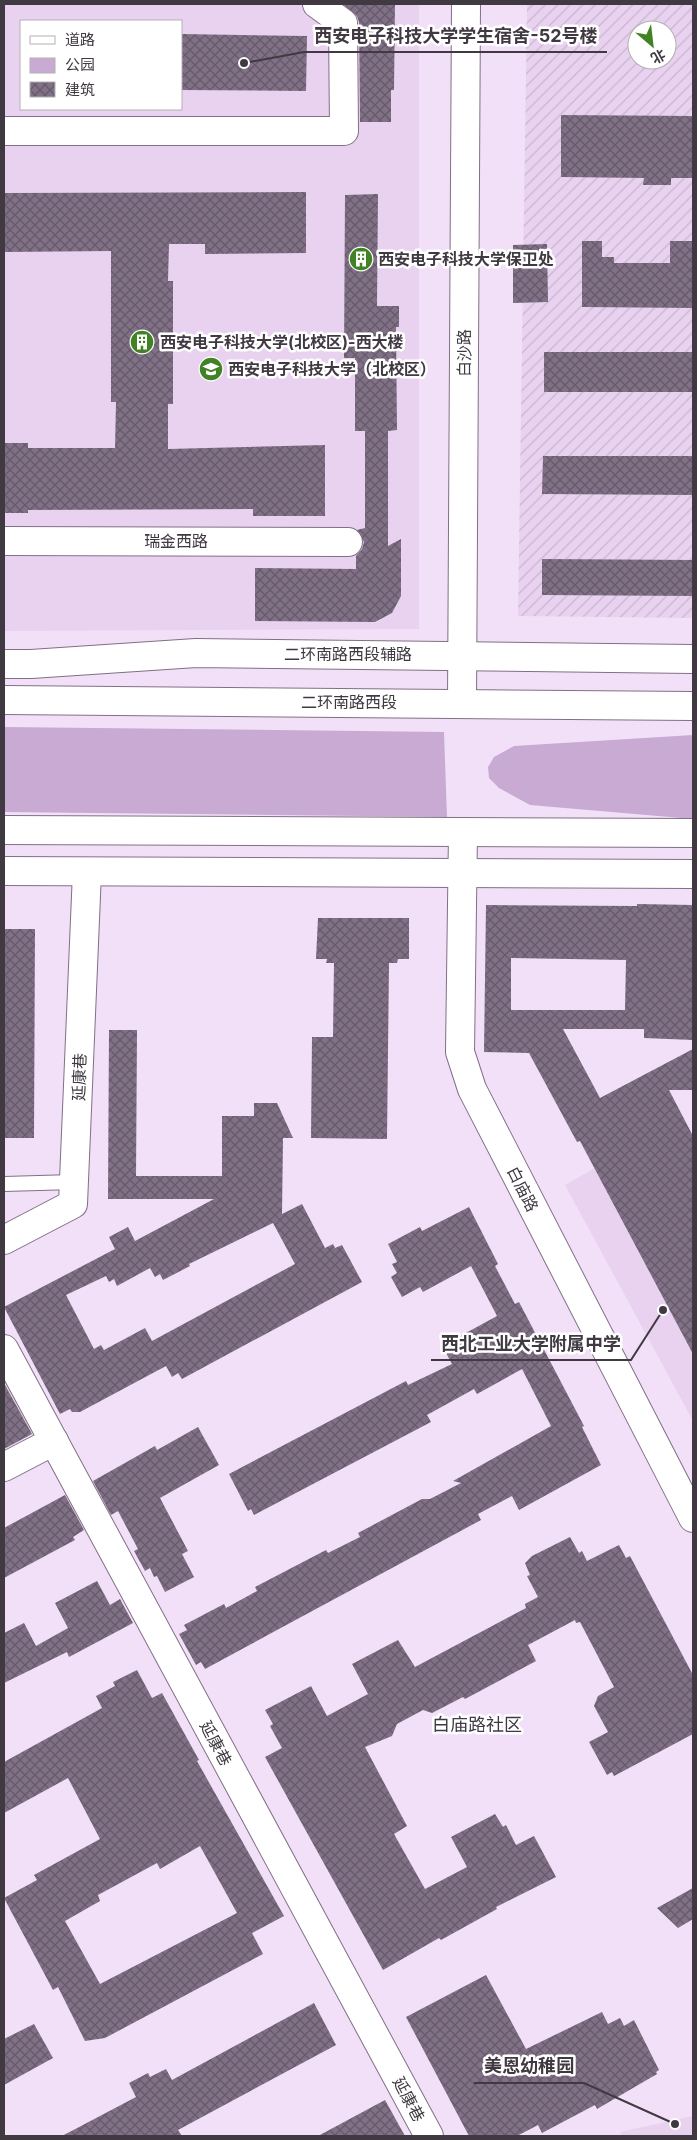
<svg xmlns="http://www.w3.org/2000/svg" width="697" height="2140" viewBox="0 0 697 2140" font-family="Inter,'Noto Sans SC',sans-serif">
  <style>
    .built { fill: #e9d2f0; fill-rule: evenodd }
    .industrial { fill: url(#industrial-furrows); fill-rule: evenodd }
    .green { fill: #c9aad3 }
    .building { fill: url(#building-cross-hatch); fill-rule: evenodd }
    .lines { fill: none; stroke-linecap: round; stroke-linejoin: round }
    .lane-casing { stroke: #807085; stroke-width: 16 }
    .street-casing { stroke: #807085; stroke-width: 30 }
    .secondary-casing { stroke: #807085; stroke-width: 30 }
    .highway-casing { stroke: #807085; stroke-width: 30 }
    .lane { stroke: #fff; stroke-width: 14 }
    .street { stroke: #fff; stroke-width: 28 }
    .secondary { stroke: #fff; stroke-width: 28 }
    .highway { stroke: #fff; stroke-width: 28 }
    .labels { text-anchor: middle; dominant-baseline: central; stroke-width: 5; stroke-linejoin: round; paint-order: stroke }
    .poi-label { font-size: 16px; font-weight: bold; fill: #403942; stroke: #fff; text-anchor: start }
    .street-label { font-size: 16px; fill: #403942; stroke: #fff }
    .neighbourhood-label { font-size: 18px; fill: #403942; stroke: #fff }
    .leader { fill: none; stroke: #403942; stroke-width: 2 }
    .callout-dot { fill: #403942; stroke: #fff; stroke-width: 2 }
    .callout-label { font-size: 18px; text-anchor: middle; font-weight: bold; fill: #403942; stroke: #fff; stroke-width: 5; stroke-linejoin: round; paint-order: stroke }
  </style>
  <defs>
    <pattern id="industrial-furrows" width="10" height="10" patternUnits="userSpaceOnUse" patternTransform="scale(1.25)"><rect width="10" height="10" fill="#e9d2f0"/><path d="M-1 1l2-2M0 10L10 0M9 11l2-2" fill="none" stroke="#c9b5cf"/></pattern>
    <pattern id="building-cross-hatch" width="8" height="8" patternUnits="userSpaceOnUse" patternTransform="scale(1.25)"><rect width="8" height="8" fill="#817186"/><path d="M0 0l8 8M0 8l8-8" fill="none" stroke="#66596a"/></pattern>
  </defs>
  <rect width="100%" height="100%" fill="#f2e0f8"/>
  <!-- built -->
  <g class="built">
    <path d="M 4,4 L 419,4 L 419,629 L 4,631 ZM 21,21 L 181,21 L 181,109 L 21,109 Z"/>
    <polygon points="659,1131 693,1198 693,1421 565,1185"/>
    <polygon points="693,2116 693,2136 622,2136 620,2132"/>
  </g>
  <!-- industrial -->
  <path class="industrial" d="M 527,4 L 693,4 L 693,618 L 518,616 ZM 637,30 L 667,30 L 667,60 L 637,60 Z"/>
  <!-- green -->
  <g class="green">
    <polygon points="4,727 444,732 447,817 4,812"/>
    <polygon points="693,735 693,819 530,805 499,788 489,778 488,767 494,757 514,746"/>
  </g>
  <!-- building -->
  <g class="building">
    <polygon points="343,4 395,4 394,90 391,90 391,122 360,122 359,22 357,16"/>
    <polygon points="181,34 307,36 306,91 181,90"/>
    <polygon points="561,115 693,116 693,178 671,178 671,185 643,185 644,178 561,177"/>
    <polygon points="306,192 306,253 205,254 205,244 169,244 168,281 173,281 173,404 168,404 168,449 325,445 325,516 253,516 253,509 28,510 28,513 4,513 4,443 28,443 28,448 115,448 116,402 111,402 111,251 4,252 4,193"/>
    <polygon points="378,194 377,306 399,306 399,327 396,327 397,430 388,431 388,546 401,539 401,596 392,613 375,622 255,621 255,568 356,569 356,556 362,549 364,542 357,530 365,528 365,431 355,431 355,358 344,358 345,195"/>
    <polygon points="582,241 602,241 602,257 614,257 614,263 670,263 670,241 692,241 693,308 582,307"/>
    <polygon points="547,244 548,302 513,303 513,245"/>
    <rect x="544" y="352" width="149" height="40"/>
    <polygon points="543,456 693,456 693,495 542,494"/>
    <polygon points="542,559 693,560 693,596 542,595"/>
    <path d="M 637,904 L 693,905 L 693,1040 L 644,1038 L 644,1029 L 563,1029 L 600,1098 L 693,1049 L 693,1090 L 669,1090 L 693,1136 L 693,1354 L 580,1141 L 577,1142 L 529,1053 L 484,1052 L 486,905 L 637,906 ZM 511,958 L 626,960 L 625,1010 L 511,1010 Z"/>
    <polygon points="318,918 409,918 409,959 398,959 397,963 389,963 387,1139 311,1138 312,1037 333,1037 334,963 326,963 327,959 316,959"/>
    <polygon points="4,929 35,929 34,1138 4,1138"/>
    <path d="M 109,1030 L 137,1030 L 136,1176 L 222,1176 L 222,1116 L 254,1116 L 254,1103 L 277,1103 L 293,1138 L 283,1138 L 282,1214 L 302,1204 L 325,1248 L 333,1244 L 335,1248 L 342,1245 L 362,1282 L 182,1379 L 178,1373 L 172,1377 L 166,1366 L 80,1412 L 72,1412 L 70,1409 L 60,1414 L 4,1307 L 115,1249 L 109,1237 L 128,1227 L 135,1241 L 214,1199 L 108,1199 ZM 273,1223 L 295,1264 L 152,1341 L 145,1328 L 104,1350 L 101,1345 L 94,1349 L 66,1295 L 106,1276 L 109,1282 L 114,1279 L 117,1286 L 150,1268 L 155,1277 L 160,1274 L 163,1280 L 190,1266 L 189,1264 Z"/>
    <polygon points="469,1207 498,1264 495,1266 515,1304 519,1302 584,1426 582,1427 601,1465 519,1510 512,1496 478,1514 481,1520 277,1630 205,1669 201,1662 196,1665 179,1634 187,1630 184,1625 224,1604 226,1608 257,1591 255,1587 326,1550 328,1553 360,1537 358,1533 422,1499 430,1499 461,1483 453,1481 551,1426 522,1369 477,1394 474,1389 427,1415 431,1422 254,1515 251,1509 248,1511 229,1474 406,1381 408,1385 452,1364 445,1351 456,1344 453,1340 497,1316 471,1266 423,1292 420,1287 402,1297 391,1277 397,1273 392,1264 397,1262 388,1244 420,1227 422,1231"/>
    <polygon points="4,1383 32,1434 4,1449"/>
    <polygon points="198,1427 219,1465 160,1498 188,1551 182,1554 194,1577 165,1592 157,1576 154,1577 150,1568 145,1571 134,1551 138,1549 118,1511 111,1515 93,1481 155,1446 157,1450"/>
    <polygon points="65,1495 84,1530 73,1537 75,1540 4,1578 4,1528"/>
    <polygon points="570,1537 579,1553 582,1551 587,1561 619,1545 626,1558 630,1556 693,1675 693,1734 614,1776 612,1772 607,1775 589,1742 608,1732 594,1706 598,1696 614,1687 580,1622 576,1623 575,1620 528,1645 536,1661 465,1699 463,1697 432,1713 423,1710 397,1724 392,1736 365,1747 407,1826 394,1834 425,1889 467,1867 451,1837 495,1814 503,1827 506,1825 516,1845 534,1836 556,1877 496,1907 497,1909 441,1940 439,1938 383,1970 265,1757 282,1748 270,1726 273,1724 265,1710 311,1686 327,1716 368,1694 352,1664 398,1640 415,1667 526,1608 525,1604 538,1597 527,1576 530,1575 525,1563 532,1556"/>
    <polygon points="97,1581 110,1605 120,1599 133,1623 69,1657 67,1652 4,1683 4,1633 24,1623 36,1646 68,1628 55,1603"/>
    <path d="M 137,1670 L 152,1698 L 162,1693 L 199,1760 L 197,1761 L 284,1916 L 252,1933 L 263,1954 L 105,2038 L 85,2041 L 58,1987 L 53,1990 L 4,1898 L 37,1880 L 34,1875 L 100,1839 L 68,1778 L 4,1813 L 4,1762 L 102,1708 L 96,1696 L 115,1686 L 113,1682 ZM 200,1846 L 237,1913 L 100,1984 L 65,1921 L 100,1901 L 98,1895 L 157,1863 L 160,1869 Z"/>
    <polygon points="693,1888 693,1919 678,1928 657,1908"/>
    <polygon points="486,1975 526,2049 602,2012 608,2024 620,2018 624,2026 634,2020 659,2070 656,2072 657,2074 597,2109 595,2105 542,2133 538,2125 517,2136 469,2136 406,2017"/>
    <polygon points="314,2003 336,2045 178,2130 182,2136 62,2136 136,2097 129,2083 148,2073 150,2077 166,2069 172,2080"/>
    <polygon points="34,2024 53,2058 4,2085 4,2039"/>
    <polygon points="385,2100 405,2136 318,2136"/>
  </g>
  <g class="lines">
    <!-- lane casing -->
    <g class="lane-casing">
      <polyline id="lane" points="4,1184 74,1182"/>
    </g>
    <!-- street casing -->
    <g class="street-casing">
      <g id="street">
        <polyline points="4,131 344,131 343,23 317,4"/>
        <polyline points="4,541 348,542"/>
        <polyline points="4,664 31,664 196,653 693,659"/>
        <polyline points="4,871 693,874"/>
        <polyline points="4,1467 54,1441"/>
      </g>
    </g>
    <!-- secondary casing -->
    <g class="secondary-casing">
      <g id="secondary">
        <polyline points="462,703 466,4"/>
        <polyline points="463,832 460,1052 472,1089 693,1518"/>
        <polyline points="4,1240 73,1204 87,872"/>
        <polyline points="4,1349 429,2136"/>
      </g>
    </g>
    <!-- highway casing -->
    <g class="highway-casing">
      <g id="highway">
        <polyline points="4,700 693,706"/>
        <polyline points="4,830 693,833"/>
      </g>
    </g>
    <!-- lane -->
    <use href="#lane" class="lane"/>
    <!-- street -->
    <use href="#street" class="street"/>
    <!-- secondary -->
    <use href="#secondary" class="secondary"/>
    <!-- highway -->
    <use href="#highway" class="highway"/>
  </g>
  <!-- icons -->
  <defs>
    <g id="building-disc" transform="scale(1.25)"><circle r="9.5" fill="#418324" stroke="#fff"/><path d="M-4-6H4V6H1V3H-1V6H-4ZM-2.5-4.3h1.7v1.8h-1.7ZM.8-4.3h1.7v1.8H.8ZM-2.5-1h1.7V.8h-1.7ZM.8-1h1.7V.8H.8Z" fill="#fff"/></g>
    <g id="university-disc" transform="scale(1.25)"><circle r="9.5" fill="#418324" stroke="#fff"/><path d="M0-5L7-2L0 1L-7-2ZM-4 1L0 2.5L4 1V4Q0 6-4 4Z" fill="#fff"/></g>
  </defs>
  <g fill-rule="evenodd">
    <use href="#building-disc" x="361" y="259"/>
    <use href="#building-disc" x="142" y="342"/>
    <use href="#university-disc" x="211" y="369"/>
  </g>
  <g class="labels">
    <!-- poi labels -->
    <g class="poi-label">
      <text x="378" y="259">西安电子科技大学保卫处</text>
      <text x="160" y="342">西安电子科技大学(北校区)-西大楼</text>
      <text x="228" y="369">西安电子科技大学（北校区）</text>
    </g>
    <!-- street labels -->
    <g class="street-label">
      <text transform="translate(464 353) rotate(-90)">白沙路</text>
      <text x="176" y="541">瑞金西路</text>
      <text x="348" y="654">二环南路西段辅路</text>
      <text x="349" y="702">二环南路西段</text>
      <text transform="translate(79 1077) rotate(-88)">延康巷</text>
      <text transform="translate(523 1189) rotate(63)">白庙路</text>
      <text transform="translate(216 1743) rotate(62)">延康巷</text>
      <text transform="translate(409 2099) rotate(62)">延康巷</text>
    </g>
    <!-- neighbourhood labels -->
    <g class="neighbourhood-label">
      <text x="477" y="1724">白庙路社区</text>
    </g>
  </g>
  <!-- callouts -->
  <path class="leader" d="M244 63L304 52H607M663 1310L631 1360H431M675 2124L584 2083H474"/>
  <g class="callout-dot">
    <circle cx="244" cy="63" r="5"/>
    <circle cx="663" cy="1310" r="5"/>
    <circle cx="675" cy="2124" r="5"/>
  </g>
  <g class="callout-label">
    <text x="456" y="42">西安电子科技大学学生宿舍-52号楼</text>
    <text x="531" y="1350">西北工业大学附属中学</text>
    <text x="529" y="2072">美恩幼稚园</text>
  </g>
  <!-- border -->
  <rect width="697" height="2140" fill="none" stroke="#403942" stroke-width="10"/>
  <!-- legend -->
  <rect x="20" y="20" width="162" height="90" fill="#ffffff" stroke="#b3b0b3"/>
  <rect x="30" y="36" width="25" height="8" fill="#ffffff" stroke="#b3b0b3"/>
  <text x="65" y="45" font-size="15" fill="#403942">道路</text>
  <rect x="30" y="58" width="25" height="15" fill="#c9aad3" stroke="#b3b0b3"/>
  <text x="65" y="70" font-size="15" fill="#403942">公园</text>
  <rect x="30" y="82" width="25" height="15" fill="url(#building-cross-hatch)" stroke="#b3b0b3"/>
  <text x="65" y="95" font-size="15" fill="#403942">建筑</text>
  <!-- north arrow -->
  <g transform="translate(652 45) rotate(152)"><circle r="24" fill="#ffffff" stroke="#b3b0b3"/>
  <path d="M0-4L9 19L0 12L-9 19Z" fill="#418324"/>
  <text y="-8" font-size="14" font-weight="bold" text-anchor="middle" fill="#403942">北</text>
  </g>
</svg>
